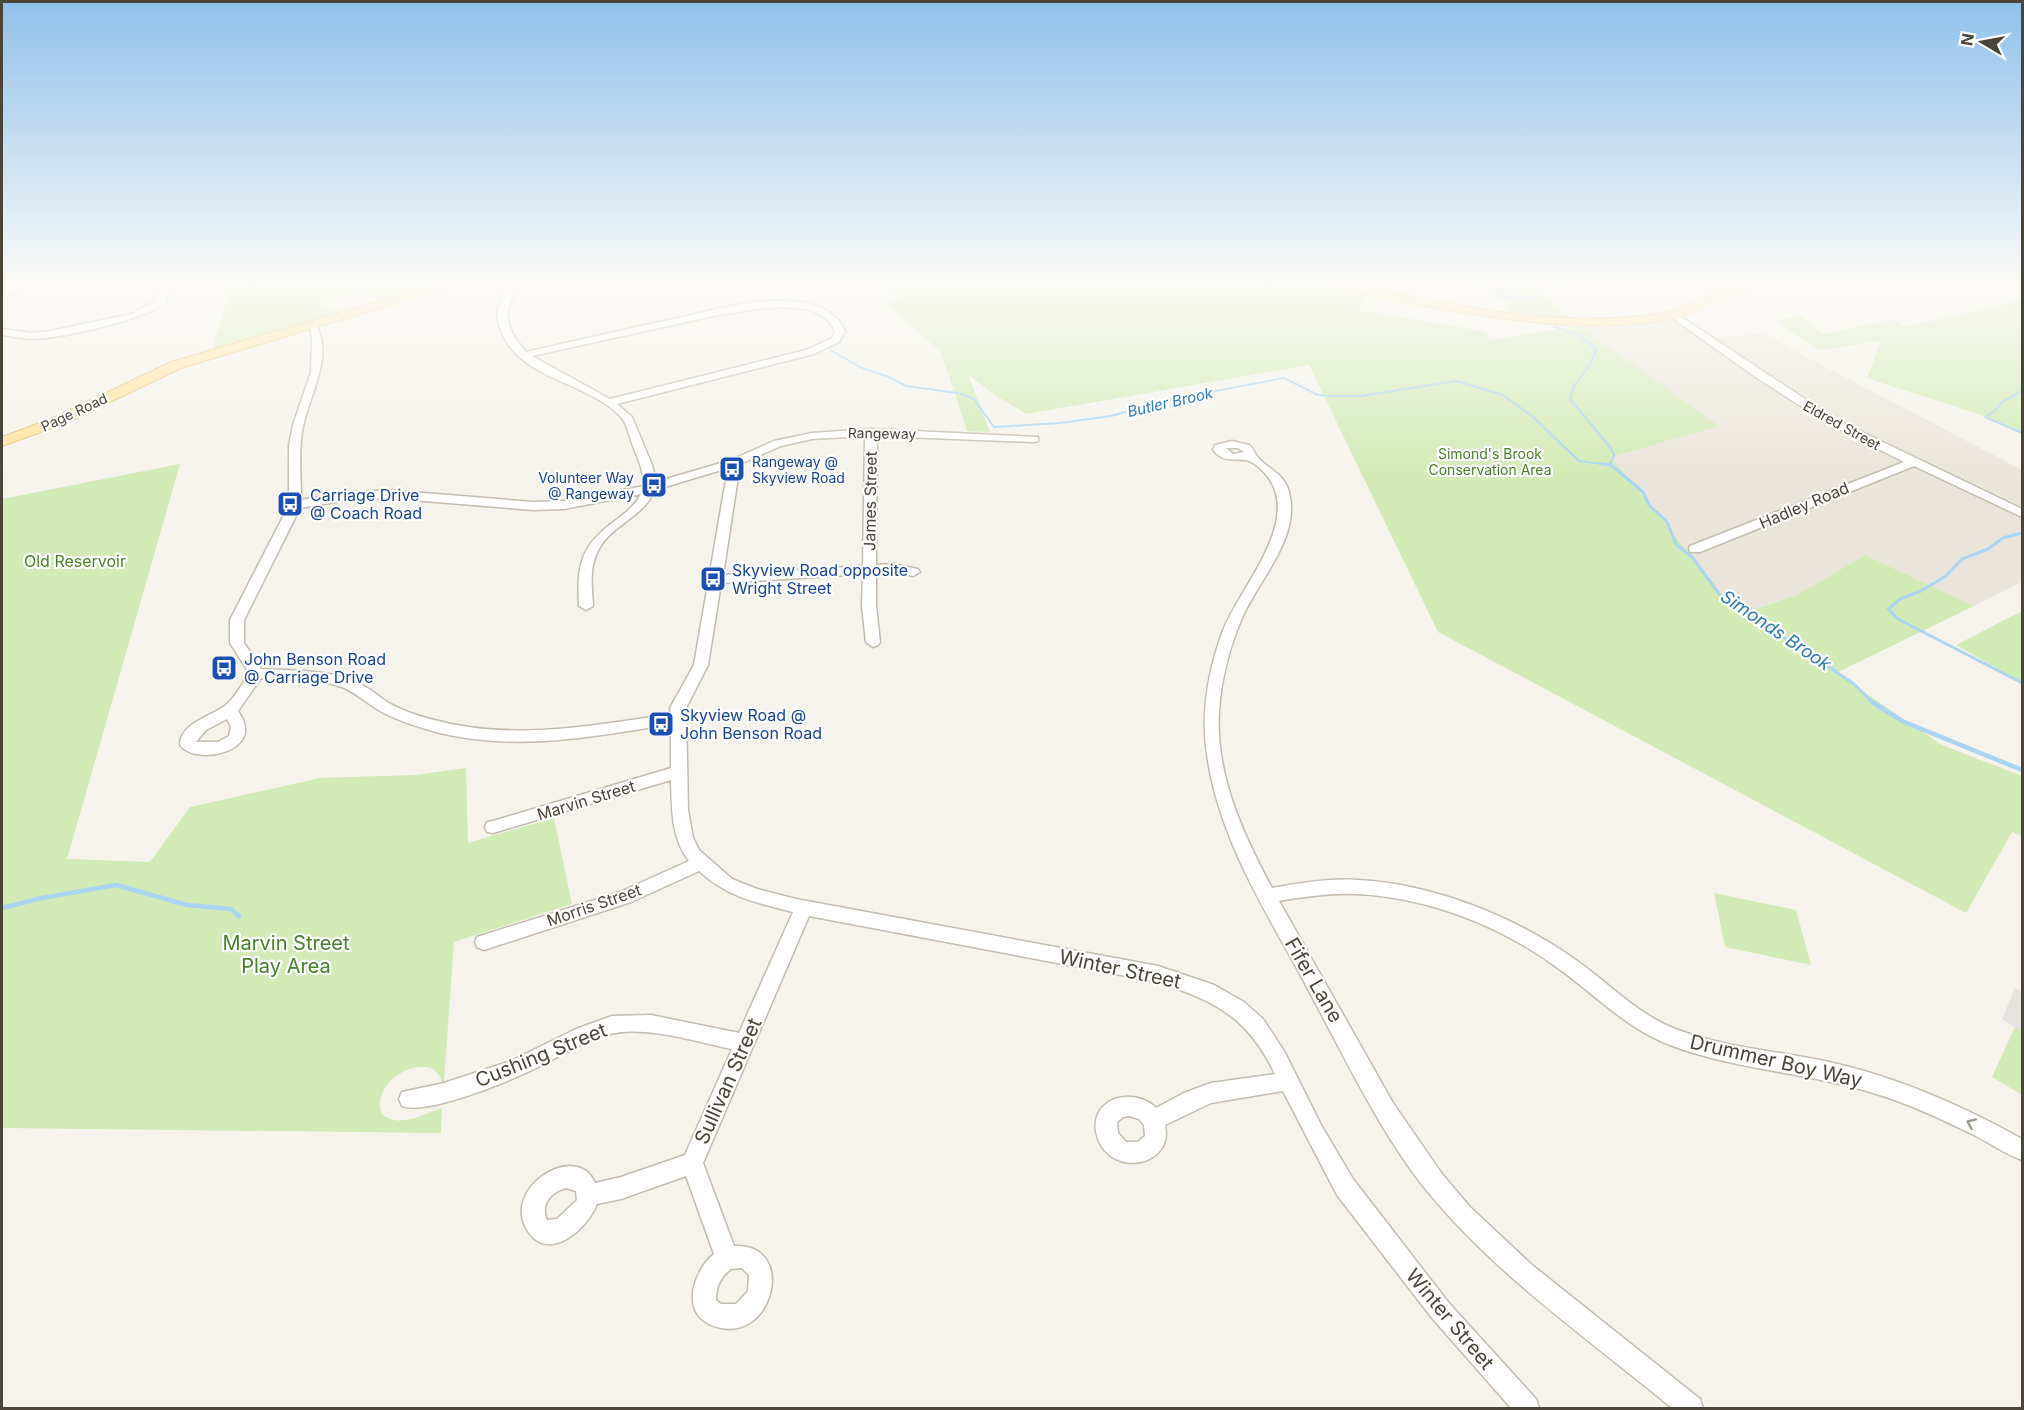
<svg xmlns="http://www.w3.org/2000/svg" width="2024" height="1410" viewBox="0 0 2024 1410" font-family="Inter,sans-serif">
  <style>
    .residential { fill: #eae5da }
    .green { fill: #d2eab5 }
    .parking { fill: #e5e3e0 }
    .water { fill: #a9d4f2 }
    .lines { fill: none; stroke-linecap: round; stroke-linejoin: round }
    .stream-far2 { stroke: #a9d4f2; stroke-width: 2 }
    .stream-far1 { stroke: #a9d4f2; stroke-width: 3 }
    .stream { stroke: #a9d4f2; stroke-width: 4.5 }
    .minor-casing { stroke: #c2bbae; stroke-width: 3 }
    .major-casing { stroke: #e6c16a; stroke-width: 2 }
    .minor { fill: #fff; fill-rule: evenodd }
    .major { fill: #ffe39c; fill-rule: evenodd }
    .oneway { stroke: #9c9892 }
    .labels { text-anchor: middle; dominant-baseline: central; stroke-width: 4.5; stroke-linejoin: round; paint-order: stroke }
    .far-street-label { font-size: 14px; fill: #4b4439; stroke: #fff }
    .far-park-label { font-size: 14px; fill: #4a7f2a; stroke: #fff }
    .far-transit-label { font-size: 14px; fill: #164399; stroke: #fff; text-anchor: start }
    .far-water-label { font-size: 15px; font-style: italic; fill: #2e7ab2; stroke: #fff }
    .transit-label { font-size: 16px; fill: #164399; stroke: #fff; text-anchor: start }
    .street-label { font-size: 16px; fill: #4b4439; stroke: #fff }
    .park-label { font-size: 16px; fill: #4a7f2a; stroke: #fff }
    .water-label { font-size: 18px; font-style: italic; fill: #2e7ab2; stroke: #fff }
    .near-park-label { font-size: 20px; fill: #4a7f2a; stroke: #fff }
    .near-street-label { font-size: 20px; fill: #4b4439; stroke: #fff }
  </style>
  <rect width="100%" height="100%" fill="#f6f3ec"/>
  <!-- residential -->
  <polygon class="residential" points="1674,319 1702,340 1761,333 2022,470 2022,582 1974,606 1865,555 1797,595 1745,612 1731,605 1611,457 1718,426 1580,326 1619,327"/>
  <!-- green -->
  <g class="green">
    <polygon points="232,281 454,281 387,300 365,295 363,289 319,303 337,314 213,349"/>
    <polygon points="882,281 1199,281 1251,289 1258,281 1290,281 1366,294 1360,310 1487,332 1488,340 1580,326 1719,426 1611,457 1731,605 1746,612 1797,595 1865,555 1974,606 1836,673 1942,745 2022,776 2022,836 2012,832 1966,913 1438,632 1309,365 1026,414 995,395 968,374 990,432 967,431 941,352 885,303 903,298"/>
    <polygon points="1489,281 1563,281 1573,287 1535,284 1570,318 1508,312 1509,282"/>
    <polygon points="2022,300 2022,434 1981,415 1867,378 1881,340 1824,350 1817,349 1777,321 1800,315 1823,334 1894,319 1904,327"/>
    <path d="M 180,464 L 67,859 L 150,862 L 190,807 L 320,778 L 415,775 L 466,768 L 468,843 L 554,818 L 572,904 L 454,942 L 444,1081 L 442,1082 C 433,1047 368,1079 382,1114 C 399,1129 424,1114 442,1108 L 441,1133 L 2,1128 L 2,499 Z"/>
    <polygon points="2022,611 2022,683 1956,645"/>
    <polygon points="1714,893 1796,910 1811,965 1725,947"/>
    <polygon points="2015,1027 2022,1032 2022,1095 1992,1077"/>
  </g>
  <!-- parking -->
  <polygon class="parking" points="2015,988 2022,992 2022,1032 2002,1019"/>
  <!-- water -->
  <path class="water" d="M 1453,281 L 1514,281 L 1521,288 L 1500,294 L 1534,297 L 1533,300 C 1516,304 1498,302 1485,290 L 1506,287 L 1511,283 C 1499,276 1485,286 1473,286 C 1466,287 1460,284 1453,281 Z"/>
  <g class="lines">
    <!-- stream-far2 -->
    <g class="stream-far2">
      <polyline points="1529,298 1534,297 1549,304 1546,312 1550,318"/>
      <path d="M 1553,324 L 1555,327 L 1579,335 L 1596,349 C 1593,369 1572,381 1570,399 L 1610,447 L 1614,455 L 1610,465"/>
      <polyline points="830,350 862,368 889,377 906,386 958,393 974,399 994,427 1060,423 1111,416 1163,401 1284,378 1318,395 1330,396 1361,396 1456,381 1503,395 1532,416 1579,461 1610,465"/>
      <polyline points="2022,391 2002,402 1995,411 1985,417 2022,433"/>
    </g>
    <!-- stream-far1 -->
    <g class="stream-far1">
      <polyline points="1601,464 1610,465"/>
      <polyline points="1610,464 1643,492 1649,505 1667,522 1676,544 1693,558 1719,594 1854,684 1873,703"/>
      <polyline points="2022,533 2003,538 1988,549 1962,559 1946,576 1921,591 1900,599 1888,609 1898,619 2022,683"/>
    </g>
    <!-- stream -->
    <g class="stream">
      <polyline points="1872,702 1902,721 2022,770"/>
      <polyline points="2,908 42,898 116,885 187,905 231,909 239,916"/>
    </g>
    <!-- minor casing -->
    <g class="minor-casing">
      <g id="minor">
        <polygon points="28,281 39,281 2,298 2,292"/>
        <path d="M 164,281 L 172,281 L 166,302 C 146,320 62,338 34,339 C 23,339 12,336 2,335 L 2,329 L 32,333 L 50,331 L 132,314 L 157,300 Z"/>
        <path d="M 507,281 L 515,281 C 516,289 513,296 510,304 C 503,323 514,338 526,352 C 574,341 622,330 669,320 C 714,310 764,294 810,304 C 826,308 838,316 845,331 L 839,342 L 814,354 L 617,404 L 632,417 L 652,465 L 656,482 L 731,460 L 774,441 L 812,433 L 871,429 L 1038,437 L 1038,441 L 1034,442 L 877,436 L 876,565 L 893,564 L 918,569 L 920,572 L 913,576 L 893,572 L 876,573 L 876,606 L 880,642 L 878,645 L 873,647 L 866,642 L 862,606 L 863,574 L 721,583 L 708,665 L 686,708 L 688,810 L 693,838 L 699,850 L 732,879 L 757,889 L 796,899 L 1158,966 L 1214,985 L 1244,1002 L 1263,1019 L 1284,1051 L 1321,1125 L 1353,1179 L 1448,1302 L 1536,1399 L 1539,1408 L 1511,1408 L 1432,1318 L 1337,1195 L 1283,1091 L 1211,1103 L 1165,1125 C 1174,1166 1113,1178 1098,1139 C 1095,1130 1094,1121 1099,1112 C 1111,1092 1141,1093 1156,1108 L 1184,1093 L 1211,1083 L 1275,1074 C 1247,1016 1216,1002 1158,982 L 809,916 L 703,1163 L 734,1246 C 800,1242 772,1353 709,1324 C 680,1310 695,1269 714,1254 L 686,1176 L 621,1199 L 597,1204 C 589,1226 552,1262 530,1234 C 496,1190 577,1139 595,1183 L 621,1177 L 685,1155 L 732,1049 C 696,1042 646,1025 610,1034 C 579,1042 552,1062 523,1074 C 499,1085 425,1115 402,1106 L 399,1099 L 402,1092 L 444,1083 L 511,1061 L 576,1029 L 612,1016 L 651,1015 L 739,1033 L 793,912 C 757,903 727,897 699,871 L 631,902 L 484,950 L 477,947 L 475,942 L 477,937 L 620,892 L 689,861 C 671,838 672,808 671,780 L 493,833 L 487,832 L 485,827 L 487,822 L 493,821 L 671,768 L 671,724 C 593,737 514,752 436,732 C 416,726 395,720 377,709 C 365,702 355,692 342,687 C 317,678 287,681 261,678 L 238,711 C 268,753 194,766 180,745 C 180,722 214,716 227,704 C 236,696 243,683 249,673 L 230,643 L 230,620 L 289,505 L 289,445 L 293,425 L 311,372 L 312,338 L 309,322 L 315,322 C 334,357 311,391 303,426 C 298,450 301,476 301,500 L 342,493 L 387,490 L 533,502 L 564,501 L 644,486 C 644,472 638,459 633,446 C 630,438 627,424 621,417 C 586,379 510,380 498,320 C 495,307 506,294 507,281 ZM 765,308 C 790,307 823,304 835,331 L 832,338 L 806,350 L 610,399 L 532,356 L 718,315 ZM 865,436 L 863,566 L 723,575 L 740,464 L 781,446 L 812,439 ZM 728,468 L 694,665 L 670,708 L 671,714 C 592,726 512,741 434,720 C 418,716 401,710 387,702 C 377,695 368,687 356,682 C 327,669 292,671 261,669 L 244,643 L 244,620 L 300,508 L 342,501 L 387,498 L 533,510 L 564,509 L 641,494 C 635,506 625,513 615,521 C 580,546 577,565 579,606 L 586,610 L 593,606 C 592,588 589,567 598,551 C 610,525 643,518 655,490 ZM 227,719 L 231,727 L 229,736 L 218,742 L 196,742 L 206,730 ZM 1129,1116 L 1139,1119 L 1144,1125 L 1145,1136 L 1138,1142 L 1126,1142 L 1118,1133 L 1117,1122 L 1123,1117 ZM 566,1188 L 576,1191 L 577,1200 L 557,1219 L 547,1220 C 540,1204 551,1192 566,1188 ZM 742,1268 L 749,1275 L 748,1291 L 736,1304 L 721,1304 L 716,1300 C 716,1287 720,1277 731,1269 Z"/>
        <polygon points="641,281 657,281 645,284"/>
        <polygon points="1674,312 1835,419 2022,509 2022,517 1914,466 1700,552 1690,552 1689,549 1690,546 1904,462 1827,423 1757,378 1671,317 1671,313"/>
        <path d="M 1232,441 L 1249,445 C 1254,449 1254,452 1256,455 C 1265,468 1283,471 1289,492 C 1301,538 1259,579 1242,618 C 1230,646 1221,680 1219,711 C 1215,774 1243,834 1272,888 C 1300,883 1329,878 1358,880 C 1433,884 1511,915 1573,958 C 1608,982 1637,1015 1678,1030 C 1726,1048 1779,1051 1829,1062 C 1897,1077 1961,1105 2022,1139 L 2022,1160 C 2005,1154 1990,1143 1974,1135 C 1941,1119 1908,1103 1873,1093 C 1807,1072 1735,1070 1670,1045 C 1628,1029 1597,997 1562,971 C 1504,927 1428,897 1356,894 C 1330,893 1304,897 1279,901 L 1393,1103 L 1442,1174 L 1470,1207 L 1532,1265 L 1700,1399 L 1703,1408 L 1672,1408 C 1589,1339 1498,1277 1428,1192 C 1377,1130 1336,1039 1296,967 C 1260,902 1220,836 1208,761 C 1200,717 1207,675 1222,633 C 1238,589 1302,523 1268,477 C 1264,471 1252,460 1245,460 C 1232,459 1223,462 1213,450 L 1215,445 ZM 1226,448 L 1238,448 L 1244,452 L 1233,454 Z"/>
      </g>
    </g>
    <!-- major casing -->
    <g class="major-casing">
      <g id="major">
        <polygon points="448,281 465,281 463,283 181,368 66,423 2,446 2,437 56,417 171,362"/>
        <path d="M 1306,281 L 1330,281 C 1438,300 1558,333 1668,312 C 1685,309 1702,297 1718,290 C 1730,285 1745,283 1758,281 L 2002,281 L 1996,284 L 1763,286 C 1751,289 1738,290 1727,294 C 1709,301 1692,315 1673,319 C 1557,340 1427,305 1312,284 Z"/>
      </g>
    </g>
    <!-- minor -->
    <use href="#minor" class="minor"/>
    <!-- major -->
    <use href="#major" class="major"/>
  </g>
  <!-- one-way arrows -->
  <defs><path id="oneway-chevron" d="M-2-3.5L2.5 0L-2 3.5" fill="none" stroke-width="1.6" stroke-linecap="round" stroke-linejoin="round" transform="scale(1.5)"/></defs>
  <use class="oneway" href="#oneway-chevron" transform="translate(1971 1123) rotate(-156)"/>
  <!-- sky -->
  <linearGradient id="sky" x2="0" y2="1"><stop stop-color="#8fc1ec"/><stop offset="0.59" stop-color="#fbfaf6"/><stop offset="1" stop-color="#fbfaf6" stop-opacity="0"/></linearGradient>
  <rect width="2024" height="478" fill="url(#sky)"/>
  <!-- icons -->
  <defs>
    <g id="bus-square" transform="scale(1.35)"><rect x="-9" y="-9" width="18" height="18" rx="4" fill="#1a4fb4" stroke="#fff"/><path d="M-5-6H5V4H4V6H2V4H-2V6H-4V4H-5ZM-3.5-4V0h7V-4ZM-3.5 1.2v1.5H-2V1.2ZM2 1.2v1.5H3.5V1.2Z" fill="#fff"/></g>
  </defs>
  <g fill-rule="evenodd">
    <use href="#bus-square" x="732" y="469"/>
    <use href="#bus-square" x="654" y="485"/>
    <use href="#bus-square" x="290" y="504"/>
    <use href="#bus-square" x="713" y="579"/>
    <use href="#bus-square" x="224" y="668"/>
    <use href="#bus-square" x="661" y="724"/>
  </g>
  <g class="labels">
    <!-- far-street labels -->
    <g class="far-street-label">
      <text transform="translate(74 412) rotate(-25)">Page Road</text>
      <text transform="translate(1842 425) rotate(29)">Eldred Street</text>
      <text transform="translate(882 433) rotate(1)">Rangeway</text>
    </g>
    <!-- far-park labels -->
    <g class="far-park-label">
      <text x="1490" y="453">Simond's Brook<tspan x="1490" dy="16">Conservation Area</tspan></text>
    </g>
    <!-- far-transit labels -->
    <g class="far-transit-label">
      <text x="752" y="461">Rangeway @<tspan x="752" dy="16">Skyview Road</tspan></text>
      <text x="634" y="477" text-anchor="end">Volunteer Way<tspan x="634" dy="16">@ Rangeway</tspan></text>
    </g>
    <!-- far-water labels -->
    <g class="far-water-label">
      <text transform="translate(1170 402) rotate(-13)">Butler Brook</text>
    </g>
    <!-- transit labels -->
    <g class="transit-label">
      <text x="310" y="495">Carriage Drive<tspan x="310" dy="18">@ Coach Road</tspan></text>
      <text x="732" y="570">Skyview Road opposite<tspan x="732" dy="18">Wright Street</tspan></text>
      <text x="244" y="659">John Benson Road<tspan x="244" dy="18">@ Carriage Drive</tspan></text>
      <text x="680" y="715">Skyview Road @<tspan x="680" dy="18">John Benson Road</tspan></text>
    </g>
    <!-- street labels -->
    <g class="street-label">
      <text transform="translate(870 501) rotate(-89)">James Street</text>
      <text transform="translate(1804 505) rotate(-23)">Hadley Road</text>
      <text transform="translate(586 800) rotate(-17)">Marvin Street</text>
      <text transform="translate(594 905) rotate(-19)">Morris Street</text>
    </g>
    <!-- park labels -->
    <g class="park-label">
      <text x="75" y="561">Old Reservoir</text>
    </g>
    <!-- water labels -->
    <g class="water-label">
      <text transform="translate(1776 630) rotate(34)">Simonds Brook</text>
    </g>
    <!-- near-park labels -->
    <g class="near-park-label">
      <text x="286" y="943">Marvin Street<tspan x="286" dy="23">Play Area</tspan></text>
    </g>
    <!-- near-street labels -->
    <g class="near-street-label">
      <text transform="translate(1120 969) rotate(12)">Winter Street</text>
      <text transform="translate(1314 980) rotate(60)">Fifer Lane</text>
      <text transform="translate(541 1055) rotate(-22)">Cushing Street</text>
      <text transform="translate(1776 1061) rotate(13)">Drummer Boy Way</text>
      <text transform="translate(728 1081) rotate(-66)">Sullivan Street</text>
      <text transform="translate(1450 1319) rotate(50)">Winter Street</text>
    </g>
  </g>
  <!-- border -->
  <rect width="2024" height="1410" fill="none" stroke="#4b4439" stroke-width="6"/>
  <!-- north arrow -->
  <g transform="translate(1982 42) rotate(280)" stroke="#ffffff" stroke-width="4.5" paint-order="stroke">
  <path d="M0-4.5L10 22L0 15L-10 22Z" fill="#4b4439"/>
  <text y="-9" font-size="16" font-weight="bold" text-anchor="middle" fill="#4b4439">N</text>
  </g>
</svg>
